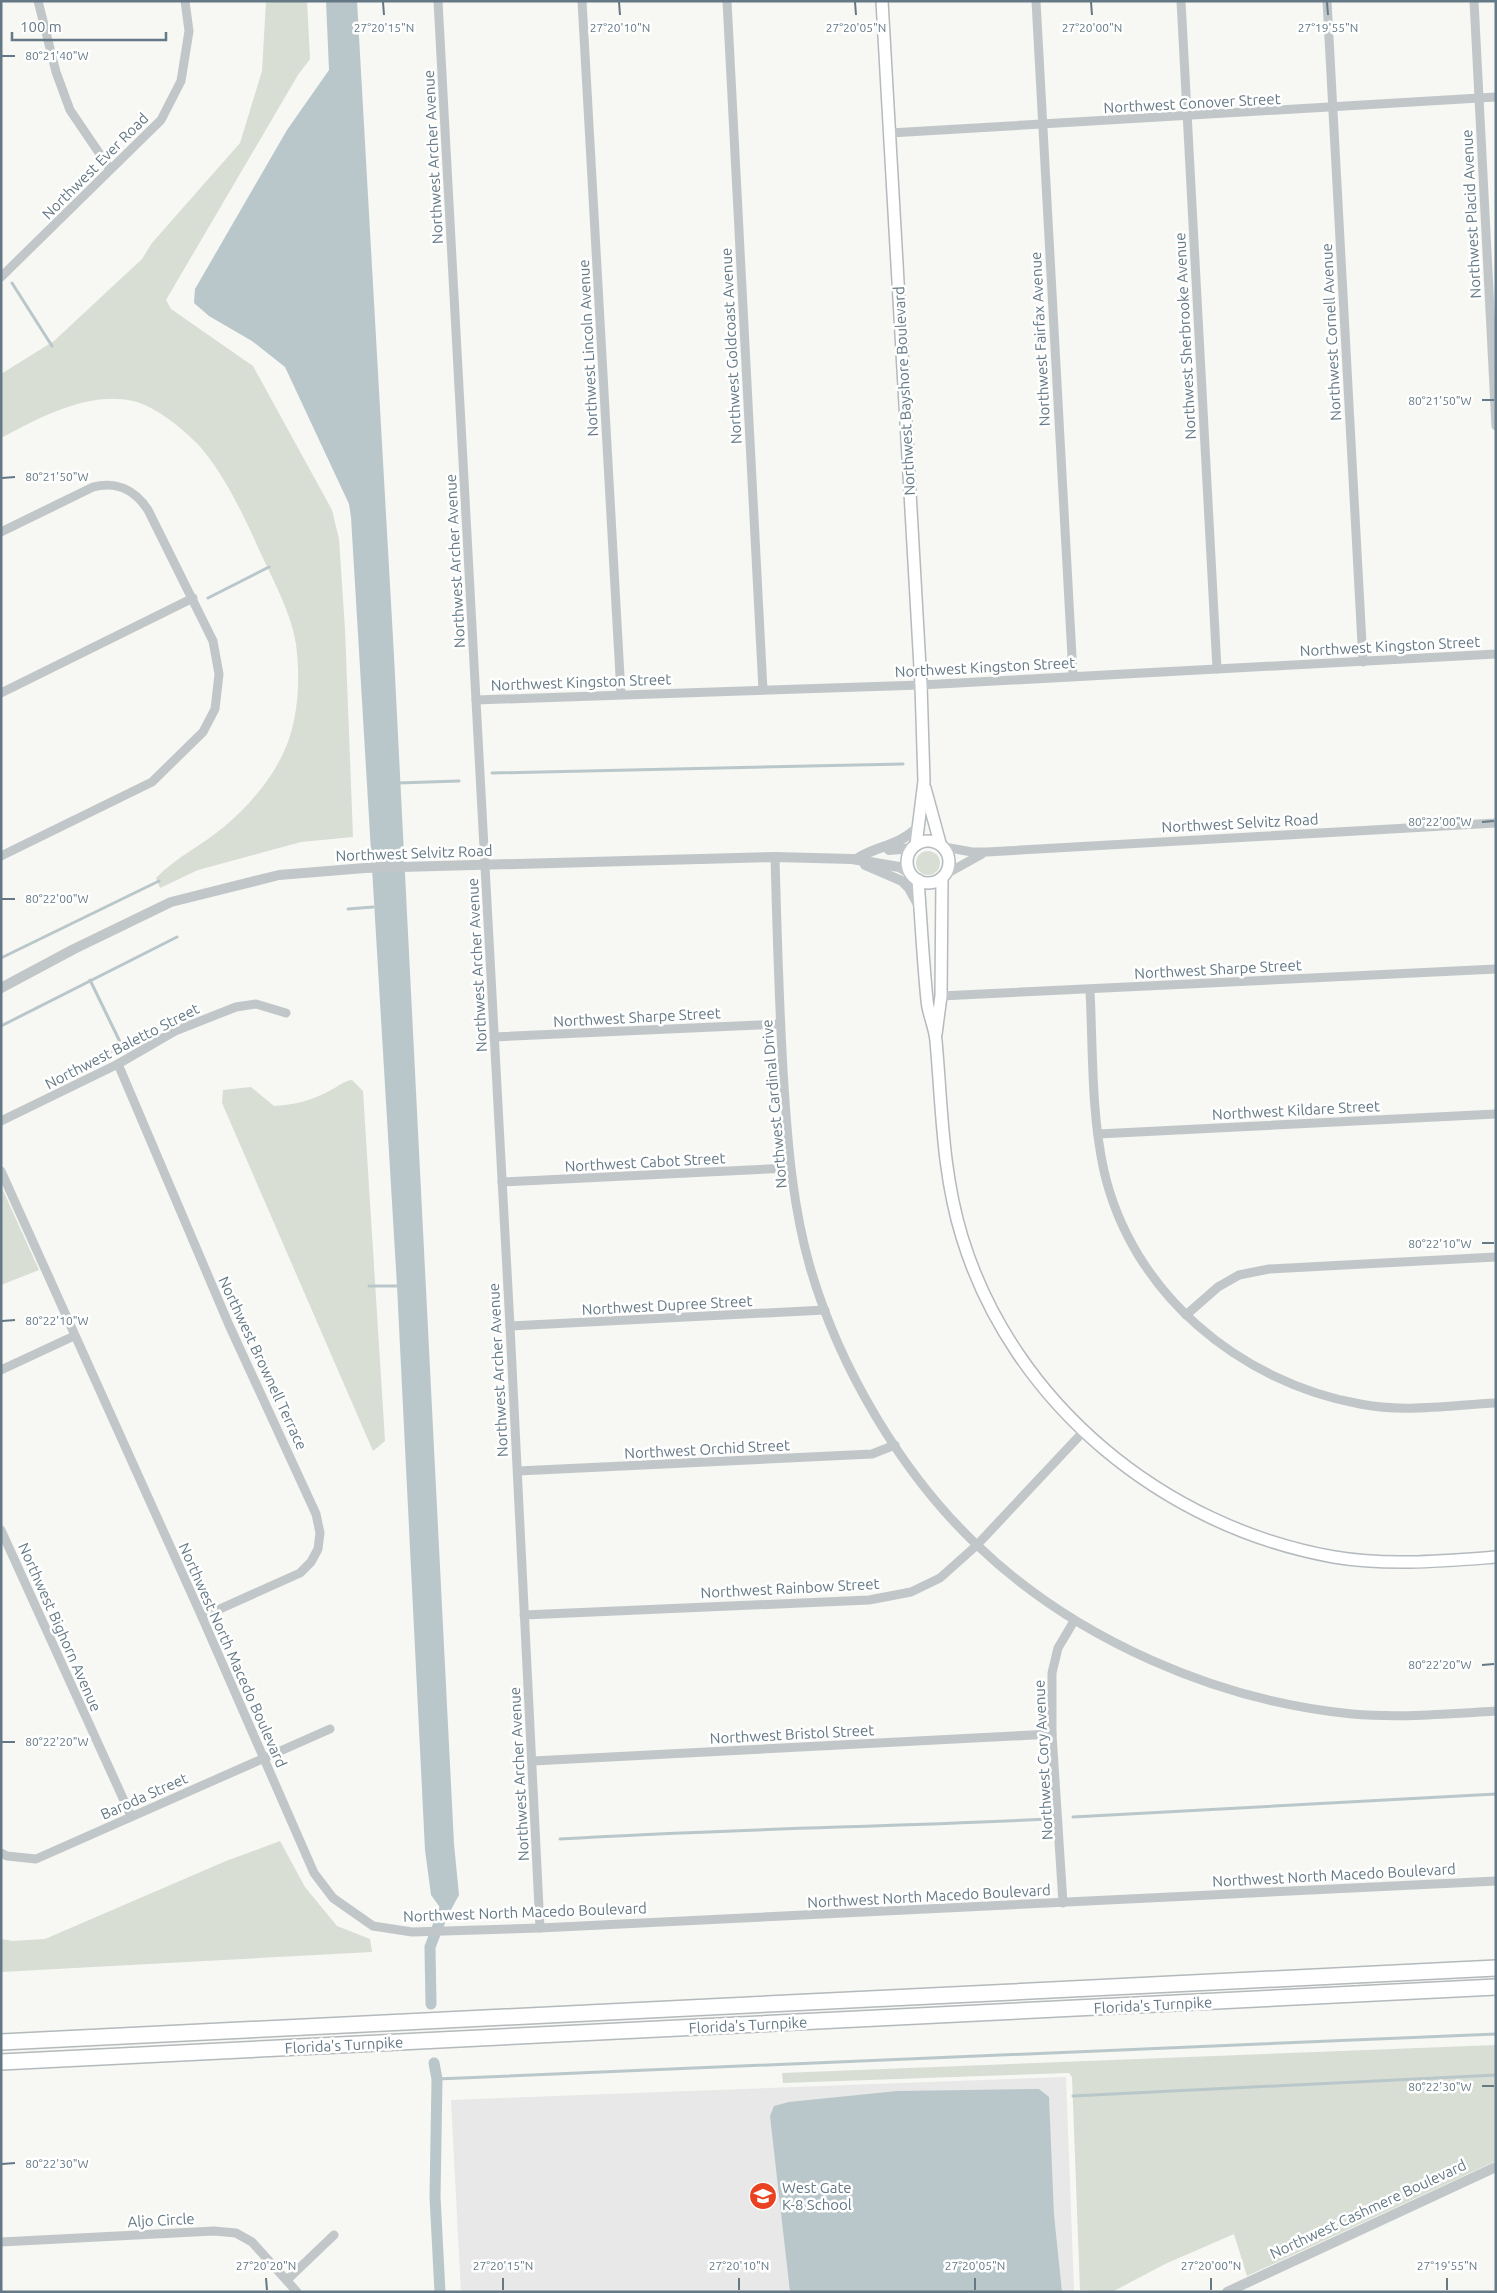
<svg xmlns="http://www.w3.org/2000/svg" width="1497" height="2293" viewBox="0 0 1497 2293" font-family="Ubuntu,sans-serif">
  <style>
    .built { fill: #e7e8e7 }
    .green { fill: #d8ded4 }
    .water { fill: #b9c7ca }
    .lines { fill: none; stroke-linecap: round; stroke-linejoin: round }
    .stream { stroke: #b9c7ca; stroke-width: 3 }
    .canal { stroke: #b9c7ca; stroke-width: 11 }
    .secondary-casing { stroke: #b4babe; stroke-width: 14 }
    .motorway-casing { stroke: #b4b9bc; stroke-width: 18 }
    .minor { stroke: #c1c7c9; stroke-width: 9 }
    .tertiary { stroke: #c1c7c9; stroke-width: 10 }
    .secondary { stroke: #fff; stroke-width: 11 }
    .motorway { stroke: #fff; stroke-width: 15 }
    .ticks { fill: none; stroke: #647985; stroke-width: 2 }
    .labels { text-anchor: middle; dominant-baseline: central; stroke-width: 5; stroke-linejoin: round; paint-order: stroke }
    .street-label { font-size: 15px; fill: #647985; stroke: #fff }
    .poi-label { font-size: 15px; fill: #647985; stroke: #fff; text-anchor: start }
    .ticks-label { font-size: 12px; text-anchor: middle; fill: #647985; stroke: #fff; stroke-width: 5; stroke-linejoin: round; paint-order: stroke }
  </style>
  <rect width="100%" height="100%" fill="#f7f7f3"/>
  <!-- built -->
  <polygon class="built" points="1066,2077 1074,2292 461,2292 451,2100"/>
  <!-- green -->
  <g class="green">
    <path d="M 266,1 L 307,1 L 310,59 L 298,75 L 166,300 L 171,309 L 253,366 L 332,510 L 339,539 L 345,629 L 353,837 L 301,842 L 198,870 L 160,888 L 156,878 C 176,857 203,845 225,826 C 252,803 276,774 288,742 C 299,711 300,677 296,644 C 291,613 275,584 262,556 C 246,521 230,485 206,454 C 193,436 158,408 137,402 C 91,389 40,417 1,438 L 1,374 L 54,341 L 142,259 L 152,243 L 240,143 L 262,71 Z"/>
    <circle cx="928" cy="863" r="12"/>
    <path d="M 352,1080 L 363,1091 L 385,1441 L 373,1451 L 222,1103 L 223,1090 L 251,1087 L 274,1106 C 293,1105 314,1100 331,1090 C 339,1086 343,1081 352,1080 Z"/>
    <polygon points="1,1186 39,1270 1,1285"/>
    <polygon points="280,1841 305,1887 337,1926 370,1939 372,1952 1,1972 1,1939 13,1941 45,1939 226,1861"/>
    <polygon points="1496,2045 1496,2161 1247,2276 1234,2234 1165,2264 1112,2292 1080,2290 1072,2077 1069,2073 783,2083 782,2073"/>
  </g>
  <!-- water -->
  <g class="water">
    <polygon points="326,1 357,1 394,656 454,1844 459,1895 447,1917 431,1895 425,1850 397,1286 351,517 349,504 285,367 252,341 209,316 194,303 195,289 287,130 329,70"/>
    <polygon points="1039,2089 1049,2097 1054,2215 1062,2292 790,2292 770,2116 774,2106 789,2102 897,2091"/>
  </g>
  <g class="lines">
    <!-- stream -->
    <g class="stream">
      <polyline points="12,283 52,346"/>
      <polyline points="208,598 269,567"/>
      <polyline points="492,773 903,764"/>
      <polyline points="397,783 459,781"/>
      <polyline points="348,909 373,907"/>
      <polyline points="1,958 159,881"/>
      <polyline points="90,980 122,1046"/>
      <polyline points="1,1026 177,937"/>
      <polyline points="128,1043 150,1031"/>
      <polyline points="94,1060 114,1050"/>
      <polyline points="369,1286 397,1286"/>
      <polyline points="1073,1817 1496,1794"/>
      <path d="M 560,1839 C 723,1829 885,1827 1048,1819"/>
      <polyline points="437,2079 1496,2034"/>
      <polyline points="1073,2096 1496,2075"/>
    </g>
    <!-- canal -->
    <g class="canal">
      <polyline points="431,2004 430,1947 448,1900"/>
      <polyline points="434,2063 437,2079 435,2197 440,2292"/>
    </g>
    <!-- secondary casing -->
    <g class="secondary-casing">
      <g id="secondary">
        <polyline points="882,1 921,685 924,781 916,845"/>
        <polyline points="925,788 940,843"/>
        <circle cx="928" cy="862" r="21"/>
        <path d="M 918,880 C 921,920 923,960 927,1000 C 928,1014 935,1027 936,1041 C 942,1107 942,1172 962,1237 C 1013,1404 1164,1527 1334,1557 C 1387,1566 1443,1561 1496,1557"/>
        <polyline points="936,1034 941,996 942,878"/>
      </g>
    </g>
    <!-- motorway casing -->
    <g class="motorway-casing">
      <g id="motorway">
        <polyline points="1,2042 1496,1968"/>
        <polyline points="1,2062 1496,1987"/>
      </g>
    </g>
    <!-- minor -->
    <g class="minor">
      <polyline points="38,1 56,72 70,110 110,169"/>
      <polyline points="438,1 510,1326 540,1928"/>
      <polyline points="582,1 621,694"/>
      <polyline points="727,1 763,690"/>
      <polyline points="1036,1 1073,675"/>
      <polyline points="1181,1 1217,669"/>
      <polyline points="1327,1 1363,662"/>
      <polyline points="1474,1 1496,426"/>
      <polyline points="890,133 1496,97"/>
      <polyline points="1,277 161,120 181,81 189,31 185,1"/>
      <path d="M 1,532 L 93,487 C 116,481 135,490 148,510 L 213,641 L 219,674 L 215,709 L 203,732 L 152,782 L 1,856"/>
      <polyline points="1,693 193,598"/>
      <polyline points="476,700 921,685 1496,654"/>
      <polyline points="944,847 972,852 987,852 1496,823"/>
      <path d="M 775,857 C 777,933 779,1010 784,1086 C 788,1147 793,1208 810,1267 C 839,1367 901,1473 977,1545 C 1075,1639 1217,1701 1352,1714 C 1400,1718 1448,1714 1496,1711"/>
      <polyline points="946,874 982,854"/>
      <path d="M 1090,990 C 1093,1050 1091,1112 1104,1171 C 1132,1293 1239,1382 1360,1404 C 1404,1413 1452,1405 1496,1403"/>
      <polyline points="941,996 1496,969"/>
      <polyline points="494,1037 780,1024"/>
      <polyline points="118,1064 229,1325 316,1514 320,1533 318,1549 311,1562 300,1573 202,1617"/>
      <polyline points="1,1121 118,1064 175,1031 236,1007 256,1004 286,1013"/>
      <polyline points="1098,1134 1496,1114"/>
      <polyline points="1,1171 202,1617 314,1873 333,1898 373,1926 412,1932 540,1928 1496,1881"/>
      <polyline points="502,1182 790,1168"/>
      <polyline points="1186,1315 1218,1287 1239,1275 1269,1269 1496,1257"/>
      <polyline points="510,1326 825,1310"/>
      <polyline points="1,1370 74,1336"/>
      <polyline points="518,1471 872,1454 895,1445"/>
      <polyline points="1,1530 131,1816"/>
      <polyline points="524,1615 869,1600 911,1592 940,1578 977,1545 1083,1432"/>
      <polyline points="533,1761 1052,1734"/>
      <polyline points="1,1853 7,1856 36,1859 330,1729"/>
      <polyline points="1063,1903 1052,1734 1052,1673 1058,1648 1074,1621"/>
      <polyline points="1,2242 214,2231 236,2233 252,2242 297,2292"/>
      <polyline points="288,2279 334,2235"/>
    </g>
    <!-- tertiary -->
    <g class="tertiary">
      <polyline points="889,850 913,848"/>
      <path d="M 858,858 C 879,845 896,847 916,829"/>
      <polyline points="865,865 902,881 909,888 920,908"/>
      <polyline points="1,988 74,949 171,902 279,875 365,868 775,857 852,859 899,867 911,874"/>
      <polyline points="1227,2292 1496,2167"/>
    </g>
    <!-- secondary -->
    <use href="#secondary" class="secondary"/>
    <!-- motorway -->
    <use href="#motorway" class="motorway"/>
  </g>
  <!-- ticks -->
  <path class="ticks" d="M 383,2 L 384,15M 619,2 L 620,15M 855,2 L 856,15M 1091,2 L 1092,15M 1327,2 L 1328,15M 2,56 L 15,56M 1482,400 L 1494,400M 2,478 L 15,477M 1482,822 L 1494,821M 2,899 L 15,899M 1482,1243 L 1494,1243M 2,1321 L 15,1320M 1482,1665 L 1494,1664M 2,1742 L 15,1742M 1482,2086 L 1494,2086M 2,2164 L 15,2163M 266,2278 L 267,2290M 503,2278 L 503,2290M 739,2278 L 739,2290M 975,2278 L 975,2290M 1211,2278 L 1211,2290M 1447,2278 L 1447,2290"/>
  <!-- icons -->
  <defs>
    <g id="school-disc" transform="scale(1.4375)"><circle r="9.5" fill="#e94221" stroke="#fff"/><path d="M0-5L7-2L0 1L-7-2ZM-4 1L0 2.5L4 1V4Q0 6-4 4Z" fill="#fff"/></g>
  </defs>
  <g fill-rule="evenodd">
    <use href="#school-disc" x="763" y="2196"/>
  </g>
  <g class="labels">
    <!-- street labels -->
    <g class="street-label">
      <text transform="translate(1192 103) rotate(-3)">Northwest Conover Street</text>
      <text transform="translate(433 157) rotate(-93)">Northwest Archer Avenue</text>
      <text transform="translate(95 166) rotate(-45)">Northwest Ever Road</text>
      <text transform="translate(1471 214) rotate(-93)">Northwest Placid Avenue</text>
      <text transform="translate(1331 332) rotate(-93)">Northwest Cornell Avenue</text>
      <text transform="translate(1185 336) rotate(-93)">Northwest Sherbrooke Avenue</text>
      <text transform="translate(1040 339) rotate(-93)">Northwest Fairfax Avenue</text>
      <text transform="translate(731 346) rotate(-93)">Northwest Goldcoast Avenue</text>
      <text transform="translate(588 348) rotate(-93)">Northwest Lincoln Avenue</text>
      <text transform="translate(904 391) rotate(-93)">Northwest Bayshore Boulevard</text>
      <text transform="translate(455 561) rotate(-93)">Northwest Archer Avenue</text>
      <text transform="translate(1390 646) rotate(-3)">Northwest Kingston Street</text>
      <text transform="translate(985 667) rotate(-3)">Northwest Kingston Street</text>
      <text transform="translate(581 682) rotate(-2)">Northwest Kingston Street</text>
      <text transform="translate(1240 823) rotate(-3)">Northwest Selvitz Road</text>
      <text transform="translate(414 853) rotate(-2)">Northwest Selvitz Road</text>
      <text transform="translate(477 965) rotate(-93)">Northwest Archer Avenue</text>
      <text transform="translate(1218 969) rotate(-3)">Northwest Sharpe Street</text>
      <text transform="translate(637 1017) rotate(-3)">Northwest Sharpe Street</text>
      <text transform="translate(122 1046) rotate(-27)">Northwest Baletto Street</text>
      <text transform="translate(774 1104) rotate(-95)">Northwest Cardinal Drive</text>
      <text transform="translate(1296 1110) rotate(-3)">Northwest Kildare Street</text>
      <text transform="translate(645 1162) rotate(-3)">Northwest Cabot Street</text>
      <text transform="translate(667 1305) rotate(-3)">Northwest Dupree Street</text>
      <text transform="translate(263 1363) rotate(65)">Northwest Brownell Terrace</text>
      <text transform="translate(498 1370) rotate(-93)">Northwest Archer Avenue</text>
      <text transform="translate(707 1449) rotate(-3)">Northwest Orchid Street</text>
      <text transform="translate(790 1588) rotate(-3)">Northwest Rainbow Street</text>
      <text transform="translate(60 1627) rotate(66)">Northwest Bighorn Avenue</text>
      <text transform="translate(233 1655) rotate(66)">Northwest North Macedo Boulevard</text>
      <text transform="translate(792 1734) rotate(-3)">Northwest Bristol Street</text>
      <text transform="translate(1043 1760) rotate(-93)">Northwest Cory Avenue</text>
      <text transform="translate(519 1774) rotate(-93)">Northwest Archer Avenue</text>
      <text transform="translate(144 1796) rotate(-24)">Baroda Street</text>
      <text transform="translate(1334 1875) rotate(-3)">Northwest North Macedo Boulevard</text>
      <text transform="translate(929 1896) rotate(-3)">Northwest North Macedo Boulevard</text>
      <text transform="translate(525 1912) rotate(-2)">Northwest North Macedo Boulevard</text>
      <text transform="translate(1153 2005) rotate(-3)">Florida's Turnpike</text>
      <text transform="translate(748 2025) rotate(-3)">Florida's Turnpike</text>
      <text transform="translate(344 2045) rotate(-3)">Florida's Turnpike</text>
      <text transform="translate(1368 2209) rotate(-25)">Northwest Cashmere Boulevard</text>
      <text transform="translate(161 2220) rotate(-3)">Aljo Circle</text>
    </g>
    <!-- poi labels -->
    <g class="poi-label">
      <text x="782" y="2187">West Gate<tspan x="782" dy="17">K-8 School</tspan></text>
    </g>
  </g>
  <g class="ticks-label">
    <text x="384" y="32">27°20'15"N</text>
    <text x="620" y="32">27°20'10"N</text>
    <text x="856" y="32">27°20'05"N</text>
    <text x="1092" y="32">27°20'00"N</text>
    <text x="1328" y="32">27°19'55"N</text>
    <text x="57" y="60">80°21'40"W</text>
    <text x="1440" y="405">80°21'50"W</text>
    <text x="57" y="481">80°21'50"W</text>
    <text x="1440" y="826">80°22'00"W</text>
    <text x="57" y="903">80°22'00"W</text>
    <text x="1440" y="1248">80°22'10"W</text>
    <text x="57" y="1325">80°22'10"W</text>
    <text x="1440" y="1669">80°22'20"W</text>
    <text x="57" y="1746">80°22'20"W</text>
    <text x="1440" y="2091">80°22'30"W</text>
    <text x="57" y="2168">80°22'30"W</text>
    <text x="266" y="2270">27°20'20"N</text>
    <text x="503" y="2270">27°20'15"N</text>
    <text x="739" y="2270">27°20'10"N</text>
    <text x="975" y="2270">27°20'05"N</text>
    <text x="1211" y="2270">27°20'00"N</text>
    <text x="1447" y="2270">27°19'55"N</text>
  </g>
  <!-- border -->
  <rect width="1497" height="2293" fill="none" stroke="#647985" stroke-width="5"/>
  <!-- scale -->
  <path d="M12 32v8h154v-8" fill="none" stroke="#647985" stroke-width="2.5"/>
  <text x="20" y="32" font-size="15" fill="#647985" stroke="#ffffff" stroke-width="4" paint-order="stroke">100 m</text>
</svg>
